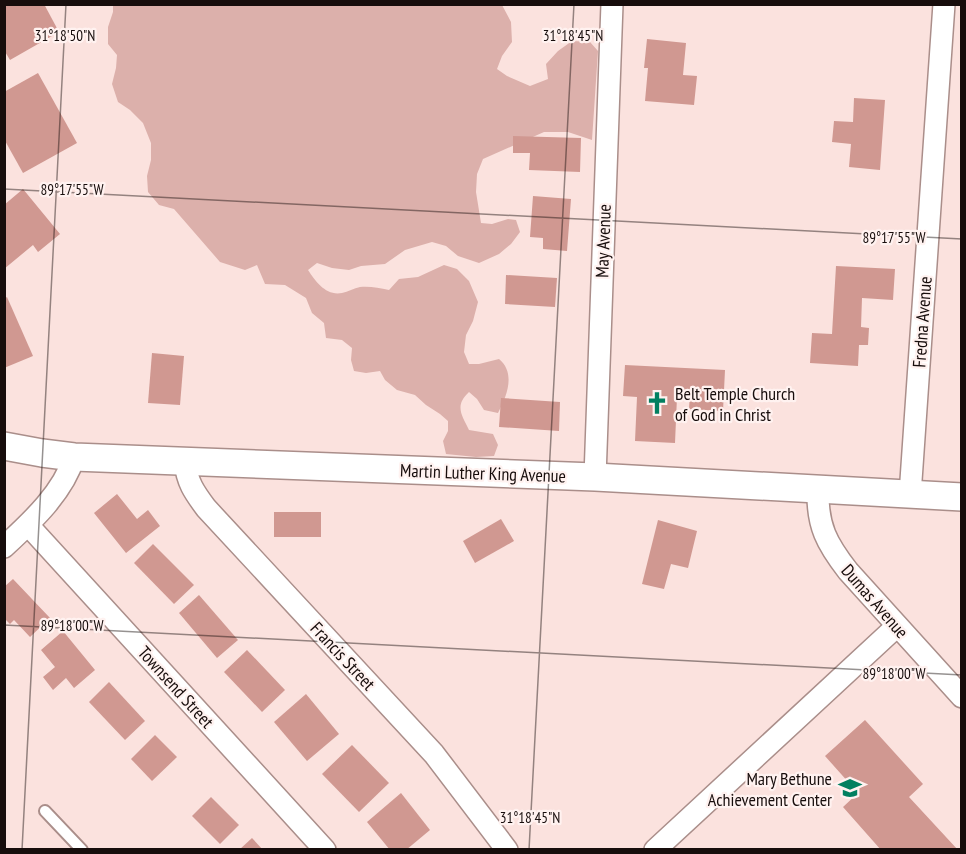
<svg xmlns="http://www.w3.org/2000/svg" width="966" height="854" viewBox="0 0 966 854" font-family="'PT Sans Narrow',sans-serif">
  <style>
    .green { fill: #dcb0ab }
    .building { fill: #d09891 }
    .lines { fill: none; stroke-linecap: round; stroke-linejoin: round }
    .service-casing { stroke: #aa8e8a; stroke-width: 14 }
    .minor-casing { stroke: #aa8e8a; stroke-width: 24 }
    .tertiary-casing { stroke: #aa8e8a; stroke-width: 30 }
    .service { stroke: #fff; stroke-width: 10 }
    .minor { stroke: #fff; stroke-width: 21 }
    .tertiary { stroke: #fff; stroke-width: 27 }
    .ticks { fill: none; stroke: #170d0c; stroke-width: 1.5; stroke-opacity: 0.45 }
    .labels { text-anchor: middle; dominant-baseline: central; stroke-width: 4.5; stroke-linejoin: round; paint-order: stroke }
    .street-label { font-size: 18px; fill: #170d0c; stroke: #fff2f0 }
    .poi-label { font-size: 18px; fill: #170d0c; stroke: #fff2f0; text-anchor: start }
    .ticks-label { font-size: 15px; text-anchor: middle; fill: #170d0c; stroke: #fff2f0; stroke-width: 4.5; stroke-linejoin: round; paint-order: stroke }
  </style>
  <rect width="100%" height="100%" fill="#fbe2de"/>
  <!-- green -->
  <path class="green" d="M 113,5 L 502,5 L 511,22 L 512,42 L 502,56 L 497,69 L 507,76 L 530,86 L 548,79 L 546,64 L 558,51 L 572,41 L 590,42 L 598,51 L 592,140 L 568,132 L 544,132 L 483,159 L 477,174 L 476,192 L 481,223 L 492,224 L 508,219 L 516,220 L 520,232 L 511,244 L 499,254 L 479,263 L 458,256 L 446,246 L 432,242 L 405,250 L 385,264 L 361,266 L 349,270 L 332,268 L 317,263 L 308,270 C 316,282 326,296 342,293 C 348,292 354,288 360,287 C 370,286 379,288 389,290 L 399,279 L 418,277 L 444,265 L 457,269 L 469,281 L 478,302 L 473,321 L 466,335 L 464,352 L 469,364 L 479,364 L 499,359 C 516,373 507,396 498,413 L 484,410 L 477,399 L 469,392 C 454,406 462,415 469,430 L 493,434 L 498,445 L 494,456 L 476,457 L 446,454 L 443,441 L 448,431 L 448,421 L 440,414 L 426,405 L 415,395 L 397,390 L 385,380 L 380,371 L 366,373 L 354,371 L 351,360 L 352,348 L 342,340 L 326,338 L 324,323 L 312,313 L 306,298 L 285,285 L 265,284 L 257,265 L 245,270 L 220,262 L 174,209 L 159,205 L 148,192 L 147,176 L 151,160 L 151,143 L 143,123 L 130,110 L 118,102 L 112,84 L 116,68 L 117,55 L 108,44 L 108,27 L 113,12 Z"/>
  <!-- building -->
  <g class="building">
    <polygon points="4,4 44,4 59,32 10,60 4,50"/>
    <polygon points="647,39 686,43 683,75 697,76 694,105 645,101 648,68 644,68"/>
    <polygon points="38,73 77,143 23,173 4,139 4,92"/>
    <polygon points="854,98 885,100 880,170 849,167 851,144 832,142 834,121 853,122"/>
    <polygon points="513,136 581,138 580,172 529,170 530,153 513,153"/>
    <polygon points="23,189 60,234 38,252 33,245 4,269 4,205"/>
    <polygon points="533,196 571,199 567,251 543,249 543,238 530,237"/>
    <polygon points="836,266 895,269 893,300 862,298 861,327 869,328 868,345 859,345 858,366 810,363 812,333 832,334"/>
    <polygon points="506,275 557,278 555,307 505,304"/>
    <polygon points="7,297 33,356 4,368 4,299"/>
    <polygon points="152,353 184,356 180,405 148,403"/>
    <polygon points="625,365 725,370 723,411 689,409 690,393 682,393 682,397 677,397 675,443 635,441 637,397 623,396"/>
    <polygon points="501,398 560,402 559,431 499,427"/>
    <polygon points="117,494 137,519 148,510 160,526 126,553 94,513"/>
    <rect x="274" y="512" width="47" height="25"/>
    <polygon points="501,519 514,541 475,563 463,541"/>
    <polygon points="658,520 697,531 688,568 671,564 664,589 642,584"/>
    <polygon points="153,544 194,585 174,604 134,563"/>
    <polygon points="13,579 50,618 30,637 14,620 10,624 4,618 4,587"/>
    <polygon points="199,595 238,640 217,658 179,613"/>
    <polygon points="63,631 95,670 74,688 66,678 53,690 43,677 55,667 41,650"/>
    <polygon points="247,650 285,690 262,712 224,672"/>
    <polygon points="109,682 145,721 125,740 89,702"/>
    <polygon points="306,694 339,734 307,761 274,722"/>
    <polygon points="865,720 923,784 909,797 958,850 881,850 843,807 858,793 825,756"/>
    <polygon points="155,735 177,757 152,781 131,759"/>
    <polygon points="352,745 389,783 359,812 322,774"/>
    <polygon points="401,793 430,830 406,850 390,850 367,822"/>
    <polygon points="211,797 239,825 220,844 192,816"/>
    <polygon points="252,838 263,850 239,850"/>
  </g>
  <g class="lines">
    <!-- service casing -->
    <g class="service-casing">
      <polyline id="service" points="45,811 82,850"/>
    </g>
    <!-- minor casing -->
    <g class="minor-casing">
      <g id="minor">
        <path d="M 185,462 C 187,482 194,492 206,508 L 434,754 L 507,850"/>
        <polyline points="595,477 612,4"/>
        <path d="M 818,490 C 817,526 827,544 848,571 L 962,697"/>
        <polyline points="910,495 944,4"/>
        <polyline points="28,525 325,850"/>
        <path d="M 4,547 C 31,522 63,493 74,457"/>
        <polyline points="655,850 897,626"/>
      </g>
    </g>
    <!-- tertiary casing -->
    <g class="tertiary-casing">
      <polyline id="tertiary" points="4,446 42,453 74,457 595,477 962,497"/>
    </g>
    <!-- service -->
    <use href="#service" class="service"/>
    <!-- minor -->
    <use href="#minor" class="minor"/>
    <!-- tertiary -->
    <use href="#tertiary" class="tertiary"/>
  </g>
  <!-- ticks -->
  <path class="ticks" d="M 4,189 L 962,239M 4,625 L 962,675M 22,850 L 66,4M 529,850 L 574,4"/>
  <!-- icons -->
  <defs>
    <g id="church-bare" transform="scale(1.8)"><path d="M-1.2-6h2.4v3.5h3.3v2.4h-3.3V6h-2.4V-.1h-3.3v-2.4h3.3Z" fill="#028060" stroke="#fff2f0" stroke-width="2.5" paint-order="stroke"/></g>
    <g id="school-bare" transform="scale(1.8)"><path d="M0-5L7-2L0 1L-7-2ZM-4 1L0 2.5L4 1V4Q0 6-4 4Z" fill="#028060" stroke="#fff2f0" stroke-width="2.5" paint-order="stroke"/></g>
  </defs>
  <g fill-rule="evenodd">
    <use href="#church-bare" x="657" y="403"/>
    <use href="#school-bare" x="850" y="788"/>
  </g>
  <g class="labels">
    <!-- street labels -->
    <g class="street-label">
      <text transform="translate(603 241) rotate(-88)">May Avenue</text>
      <text transform="translate(922 322) rotate(-86)">Fredna Avenue</text>
      <text transform="translate(483 473) rotate(2)">Martin Luther King Avenue</text>
      <text transform="translate(875 601) rotate(49)">Dumas Avenue</text>
      <text transform="translate(343 656) rotate(47)">Francis Street</text>
      <text transform="translate(176 687) rotate(48)">Townsend Street</text>
    </g>
    <!-- poi labels -->
    <g class="poi-label">
      <text x="675" y="393">Belt Temple Church<tspan x="675" dy="21">of God in Christ</tspan></text>
      <text x="832" y="778" text-anchor="end">Mary Bethune<tspan x="832" dy="21">Achievement Center</tspan></text>
    </g>
  </g>
  <g class="ticks-label">
    <text x="65" y="41">31°18'50"N</text>
    <text x="573" y="41">31°18'45"N</text>
    <text x="72" y="195">89°17'55"W</text>
    <text x="894" y="243">89°17'55"W</text>
    <text x="72" y="631">89°18'00"W</text>
    <text x="894" y="679">89°18'00"W</text>
    <text x="530" y="823">31°18'45"N</text>
  </g>
  <!-- border -->
  <rect width="966" height="854" fill="none" stroke="#170d0c" stroke-width="12"/>
</svg>
